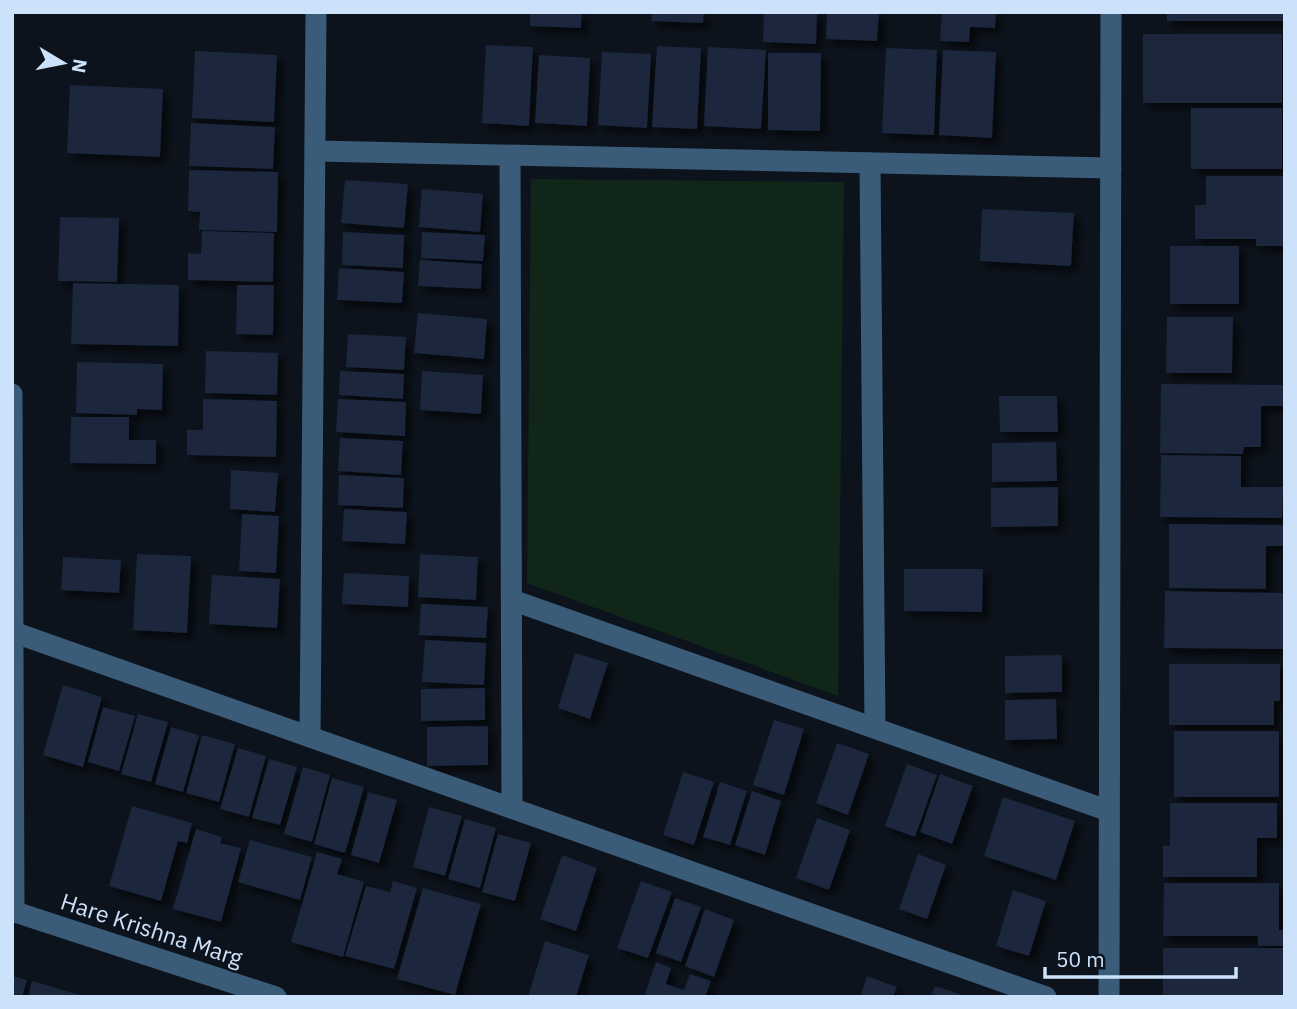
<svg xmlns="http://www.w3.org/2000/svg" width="1297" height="1009" viewBox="0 0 1297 1009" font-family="'IBM Plex Sans',sans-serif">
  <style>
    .green { fill: #102619 }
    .building { fill: #1a273c; filter: url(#shadow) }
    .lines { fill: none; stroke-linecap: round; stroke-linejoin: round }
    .minor { stroke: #3b5c78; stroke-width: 21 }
    .labels { text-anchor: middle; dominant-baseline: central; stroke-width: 5; stroke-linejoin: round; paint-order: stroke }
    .street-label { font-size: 23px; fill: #cce2fb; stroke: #0d131c }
  </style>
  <defs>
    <filter id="shadow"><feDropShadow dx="6" dy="6" stdDeviation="3.5" flood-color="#0009"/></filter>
  </defs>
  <rect width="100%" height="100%" fill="#0d131c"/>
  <!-- green -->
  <polygon class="green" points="531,179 844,182 838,696 527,583"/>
  <!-- building -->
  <g class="building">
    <polygon points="530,12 582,12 581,28 530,26"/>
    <polygon points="652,12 704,12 703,23 651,21"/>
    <polygon points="764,12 817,12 816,44 763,42"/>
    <polygon points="827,12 879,12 877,41 826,39"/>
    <polygon points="942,12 996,12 995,28 970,27 969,42 940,41"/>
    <rect x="1167" y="12" width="118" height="9"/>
    <rect x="1143" y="34" width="139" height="69"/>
    <polygon points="486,45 533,47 529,126 482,123"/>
    <polygon points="657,46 701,48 697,129 652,127"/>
    <polygon points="708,47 766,50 761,129 704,126"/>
    <polygon points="886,48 937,50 934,135 882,133"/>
    <polygon points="943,50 996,52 992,138 939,135"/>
    <polygon points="195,51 277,55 274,122 192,118"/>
    <polygon points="602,52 651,54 647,128 598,125"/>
    <polygon points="768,53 821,53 820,131 768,130"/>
    <polygon points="539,55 590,58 587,126 535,123"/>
    <polygon points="70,85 163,89 160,157 67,153"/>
    <rect x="1191" y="108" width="91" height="61"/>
    <polygon points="191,123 275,127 273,169 189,166"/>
    <polygon points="189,170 278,172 277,232 199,230 200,212 188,211"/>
    <polygon points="1206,176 1284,176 1283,246 1256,246 1256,239 1195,239 1195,205 1206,205"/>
    <polygon points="345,180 408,184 404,228 341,223"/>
    <polygon points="422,189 483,194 480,232 419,227"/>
    <polygon points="982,209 1074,213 1071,266 980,261"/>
    <polygon points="60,217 119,218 117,282 58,281"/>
    <polygon points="202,231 274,233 273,282 188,280 188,253 201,254"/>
    <polygon points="343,232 404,235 403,268 342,265"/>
    <polygon points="422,232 485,235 483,261 421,258"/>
    <rect x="1170" y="246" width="69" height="58"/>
    <polygon points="420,260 482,264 481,289 418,286"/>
    <polygon points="339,268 404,272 402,303 337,300"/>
    <polygon points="73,283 179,285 178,346 71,344"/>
    <polygon points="237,285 274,285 273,335 236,334"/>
    <polygon points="418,313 487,319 484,359 414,353"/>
    <polygon points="1167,317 1233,317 1232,373 1166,373"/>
    <polygon points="348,334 406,337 404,370 346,367"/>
    <polygon points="206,351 278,353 277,395 205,393"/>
    <polygon points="77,362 163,364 162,410 137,409 137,415 76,413"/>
    <polygon points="340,371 404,374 403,399 339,395"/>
    <polygon points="422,371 483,375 481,414 420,410"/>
    <polygon points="1161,384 1284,385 1283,406 1261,406 1261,447 1244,447 1243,454 1160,453"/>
    <polygon points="999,396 1057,396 1058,432 1000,432"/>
    <polygon points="203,399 277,401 276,457 187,455 187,430 203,430"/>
    <polygon points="338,399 406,402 405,436 336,432"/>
    <polygon points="71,417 129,417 129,440 156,440 156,464 70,463"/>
    <polygon points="340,438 403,441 401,475 338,471"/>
    <polygon points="1056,442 1057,481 992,482 992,443"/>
    <polygon points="1161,455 1241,456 1241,487 1283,487 1282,518 1160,517"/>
    <polygon points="231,470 278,473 275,512 230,509"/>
    <polygon points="339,475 404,478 403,508 338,505"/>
    <polygon points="1058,487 1058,526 991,527 991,488"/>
    <polygon points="344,509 407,512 405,544 342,541"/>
    <polygon points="242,514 279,516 276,573 239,571"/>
    <polygon points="1169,524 1284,525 1284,546 1266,546 1266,589 1169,588"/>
    <polygon points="137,554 191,556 187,633 133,630"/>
    <polygon points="420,554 478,557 476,600 418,597"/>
    <polygon points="63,557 121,560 119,593 61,590"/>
    <polygon points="904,569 983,569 982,612 904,611"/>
    <polygon points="344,573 409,576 408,607 342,604"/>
    <polygon points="212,575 280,579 277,628 209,624"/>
    <polygon points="1165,591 1285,593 1285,649 1164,648"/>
    <polygon points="421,604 488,607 486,638 419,635"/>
    <polygon points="425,640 486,643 484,685 422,682"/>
    <polygon points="575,653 608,663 590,719 558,708"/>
    <polygon points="1062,655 1062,692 1005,693 1005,656"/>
    <polygon points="1169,664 1280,664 1280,701 1274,701 1274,725 1169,725"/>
    <polygon points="63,685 102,697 83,767 43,755"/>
    <polygon points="485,688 485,720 421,721 421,689"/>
    <polygon points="1056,699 1057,739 1005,740 1005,700"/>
    <polygon points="103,707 135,716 119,771 88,762"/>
    <polygon points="138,714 168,722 151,782 121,774"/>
    <polygon points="774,720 804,729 784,795 753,785"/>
    <polygon points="488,726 488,765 427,766 427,727"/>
    <polygon points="171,727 199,735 183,792 155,784"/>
    <rect x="1174" y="731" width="105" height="66"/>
    <polygon points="202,735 235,744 219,802 186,793"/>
    <polygon points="837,743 869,754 848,815 816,803"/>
    <polygon points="238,748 266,756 249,817 220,809"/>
    <polygon points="269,759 297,767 280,825 252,818"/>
    <polygon points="907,764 937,775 915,837 885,826"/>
    <polygon points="303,767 330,775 312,842 284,834"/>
    <polygon points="683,772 714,782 694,845 663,835"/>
    <polygon points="940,774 973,786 952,844 920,832"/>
    <polygon points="332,778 364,787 345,853 314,844"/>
    <polygon points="720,782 747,791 730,845 703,837"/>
    <polygon points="752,791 781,801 765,855 735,845"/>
    <polygon points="368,792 397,800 379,863 351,855"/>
    <polygon points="1003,797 1075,821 1056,880 984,856"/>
    <polygon points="1170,803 1277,803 1277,838 1257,838 1257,877 1163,877 1163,846 1170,846"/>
    <polygon points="132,806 192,823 187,843 178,841 161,901 109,886"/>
    <polygon points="429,807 462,816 445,876 413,867"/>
    <polygon points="817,818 850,830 829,890 796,878"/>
    <polygon points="465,819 496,828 480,888 448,879"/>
    <polygon points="196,829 222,837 220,843 241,848 221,922 173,909"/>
    <polygon points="498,834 531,843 515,901 482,892"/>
    <polygon points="250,840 312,857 300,900 238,882"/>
    <polygon points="317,852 342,859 337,874 364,882 343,957 291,942"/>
    <polygon points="918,854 946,865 927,919 899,909"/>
    <polygon points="562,855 597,868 576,931 540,919"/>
    <polygon points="393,881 417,888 394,969 345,956 366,886 390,892"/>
    <polygon points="641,881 672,892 648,958 617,948"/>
    <polygon points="1164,883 1279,883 1279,930 1285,930 1285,946 1258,946 1258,936 1163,936"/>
    <polygon points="423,888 481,904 455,995 397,979"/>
    <polygon points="1013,890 1046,901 1029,956 996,946"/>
    <polygon points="675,898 701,907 681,962 656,953"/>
    <polygon points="705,909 734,920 714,977 685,966"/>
    <polygon points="545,941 589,955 576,997 528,997"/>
    <rect x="1163" y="948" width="121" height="49"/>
    <polygon points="656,962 671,968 666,984 684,990 690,974 711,981 705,997 644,997"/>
    <polygon points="12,976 27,980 22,997 12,997"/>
    <polygon points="867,976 897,987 893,997 860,997"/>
    <polygon points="32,981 84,996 84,997 28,997"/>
    <polygon points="935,986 966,996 966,997 931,997"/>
  </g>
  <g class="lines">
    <!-- minor -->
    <g class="minor">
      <polyline points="316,151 1111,168"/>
      <polyline points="510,156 512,808"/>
      <polyline points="870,163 875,728"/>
      <polyline points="12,394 14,911"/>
      <polyline points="512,600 1109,811"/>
      <polyline points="13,632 1046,997"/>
      <polyline points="310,737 316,12"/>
      <polyline points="12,911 276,997"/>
      <polyline points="1109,997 1111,12"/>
    </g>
  </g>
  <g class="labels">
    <!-- street labels -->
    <g class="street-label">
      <text transform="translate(152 929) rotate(18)">Hare Krishna Marg</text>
    </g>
  </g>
  <!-- border -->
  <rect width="1297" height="1009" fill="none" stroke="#cce2fb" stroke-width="28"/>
  <!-- north arrow -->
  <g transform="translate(63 63) rotate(100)" stroke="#0d131c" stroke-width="5" paint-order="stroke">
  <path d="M0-5L12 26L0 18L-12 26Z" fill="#cce2fb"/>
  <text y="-10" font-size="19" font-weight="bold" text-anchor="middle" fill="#cce2fb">N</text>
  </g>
  <!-- scale -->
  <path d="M1045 967v10h191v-10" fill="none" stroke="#cce2fb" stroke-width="3.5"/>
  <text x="1056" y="967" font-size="21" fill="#cce2fb" stroke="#0d131c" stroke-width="5" paint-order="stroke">50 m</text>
</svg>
